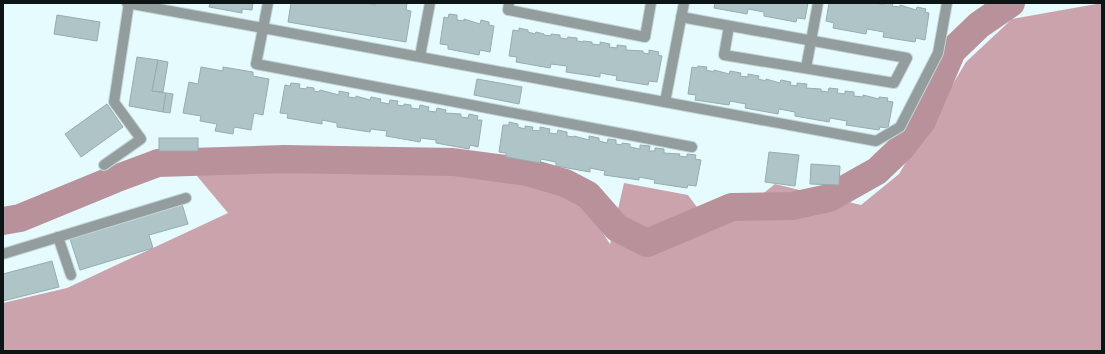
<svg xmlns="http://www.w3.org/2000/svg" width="1105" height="354" viewBox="0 0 1105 354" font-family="'Public Sans',sans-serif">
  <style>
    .forest { fill: #cba3ad }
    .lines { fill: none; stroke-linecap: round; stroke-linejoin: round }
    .river { stroke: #b8919a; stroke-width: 28 }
    .building { fill: #afc4c6; stroke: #97acae }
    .minor-casing { stroke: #c2d6d9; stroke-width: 12 }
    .minor { stroke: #949d9e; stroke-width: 10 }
  </style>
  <rect width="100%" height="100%" fill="#e5fbfe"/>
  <!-- forest -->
  <polygon class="forest" points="1102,3 1102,351 3,351 3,303 67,288 228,213 192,170 269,168 469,173 555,187 584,204 610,244 624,183 688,195 702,214 759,197 775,184 861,205 899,174 966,62 1012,19"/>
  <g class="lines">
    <!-- river -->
    <polyline class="river" points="3,221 20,218 115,179 158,163 284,159 453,162 527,172 565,183 588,195 617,228 647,243 732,207 792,206 829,198 877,171 901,148 922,121 952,51 979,25 1011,3"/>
  </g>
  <!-- building -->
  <g class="building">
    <polygon points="210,3 253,3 252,10 242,9 242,13 209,7"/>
    <polygon points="291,3 366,3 375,5 375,3 407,3 406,10 411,11 406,42 288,22"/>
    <polygon points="715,3 808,3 805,19 797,18 796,22 764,16 764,12 748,9 747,14 714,8"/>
    <polygon points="829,3 876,3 884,5 885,3 893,3 892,6 900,7 900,5 916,10 917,7 926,9 925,12 929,13 925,40 916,38 915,42 883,37 884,32 867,29 866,34 833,28 834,23 826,21"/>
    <polygon points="449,14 457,15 457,20 464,21 464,19 480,24 481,20 489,22 489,25 494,26 490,52 480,50 479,55 448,49 448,45 440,44 444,17 448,18"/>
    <polygon points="57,15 100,22 97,41 54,34"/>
    <polygon points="519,28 528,30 528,32 535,34 536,32 544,34 544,35 551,36 551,34 560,35 560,38 567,39 568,37 577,38 577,41 583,42 583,41 592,42 592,44 600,45 600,42 610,44 609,47 617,48 617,45 626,46 626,50 643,51 643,53 649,54 649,50 659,52 658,55 662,56 657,82 649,81 648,85 616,80 617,76 600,73 600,77 566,72 567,66 551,64 550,68 516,62 517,57 509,56 513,30 519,31"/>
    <polygon points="137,57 158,60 152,91 166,93 163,112 129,106"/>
    <polygon points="158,60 168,62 163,92 152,91"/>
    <polygon points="698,66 707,67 706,70 714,72 714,70 729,74 730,71 741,73 740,76 748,77 748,74 759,76 758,79 766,81 766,79 780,83 781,80 791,82 790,85 797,86 797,83 807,84 806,88 821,89 821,91 828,92 829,88 838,89 837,93 845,94 845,91 854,92 854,96 863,97 863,95 879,99 879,97 888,98 887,101 893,102 888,128 880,127 879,130 846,125 847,121 830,118 829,122 795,116 795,112 779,109 778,114 745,108 746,104 730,101 729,105 695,100 696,95 688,94 692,67 697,68"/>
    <polygon points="201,67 223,71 223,67 253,72 253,76 269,79 263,115 254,113 251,130 234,127 233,134 215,131 217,124 200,121 201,116 183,113 189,82 198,84"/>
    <polygon points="477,79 522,87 519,104 474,95"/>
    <polygon points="291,83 300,84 299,88 306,89 307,87 314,88 314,91 319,92 320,90 339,95 339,91 349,93 348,97 356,98 356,96 370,100 371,97 381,99 380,102 389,104 390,100 398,101 397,105 404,106 404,104 411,105 411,108 419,109 420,105 429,107 428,111 436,112 437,108 446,110 445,113 461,114 461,117 468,118 469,114 478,116 477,120 482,120 478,147 470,145 469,149 436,143 436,140 421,138 420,142 386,136 387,131 371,129 370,132 337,127 337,123 322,120 322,124 287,118 288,114 280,113 285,85 290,86"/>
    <polygon points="166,93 173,94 170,113 163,112"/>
    <polygon points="107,104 123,127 81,157 65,134"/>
    <polygon points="509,122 518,124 518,127 525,129 525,126 533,127 532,130 540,131 540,127 550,129 549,133 557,134 558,130 567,132 567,136 574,137 574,136 589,140 589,136 599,138 599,141 607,143 608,139 616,140 616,144 622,145 622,143 630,144 630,147 640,149 640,145 650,146 649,151 655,151 655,148 664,149 664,153 680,154 679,156 687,157 687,154 696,155 695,159 701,160 696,186 688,185 687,188 654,183 655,180 639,177 639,180 604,175 605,171 590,168 590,172 556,166 556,162 541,159 540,163 506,157 506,153 499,152 503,125 509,125"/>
    <rect x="159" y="138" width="39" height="13"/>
    <polygon points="769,152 799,155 795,186 765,182"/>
    <polygon points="811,164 840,166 839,185 810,184"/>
    <polygon points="182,204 188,224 149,235 153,248 80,270 70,239"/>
    <polygon points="52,261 59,287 3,301 3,274"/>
  </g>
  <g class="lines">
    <!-- minor casing -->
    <g class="minor-casing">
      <g id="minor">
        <polyline points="127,3 876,141 900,127 938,53 947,3"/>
        <polyline points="268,3 256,64 692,147"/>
        <polyline points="509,3 508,10 645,37 651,3"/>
        <polyline points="681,17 907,58 894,83 724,55 729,26"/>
        <polyline points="420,56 430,3"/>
        <polyline points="806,68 818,3"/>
        <polyline points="665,102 684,3"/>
        <polyline points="104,165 141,139 114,102 129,3"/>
        <polyline points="58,237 71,275"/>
        <polyline points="3,254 186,198"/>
      </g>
    </g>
    <!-- minor -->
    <use href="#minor" class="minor"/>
  </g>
  <!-- border -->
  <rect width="1105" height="354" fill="none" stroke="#0c1415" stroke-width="8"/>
</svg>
